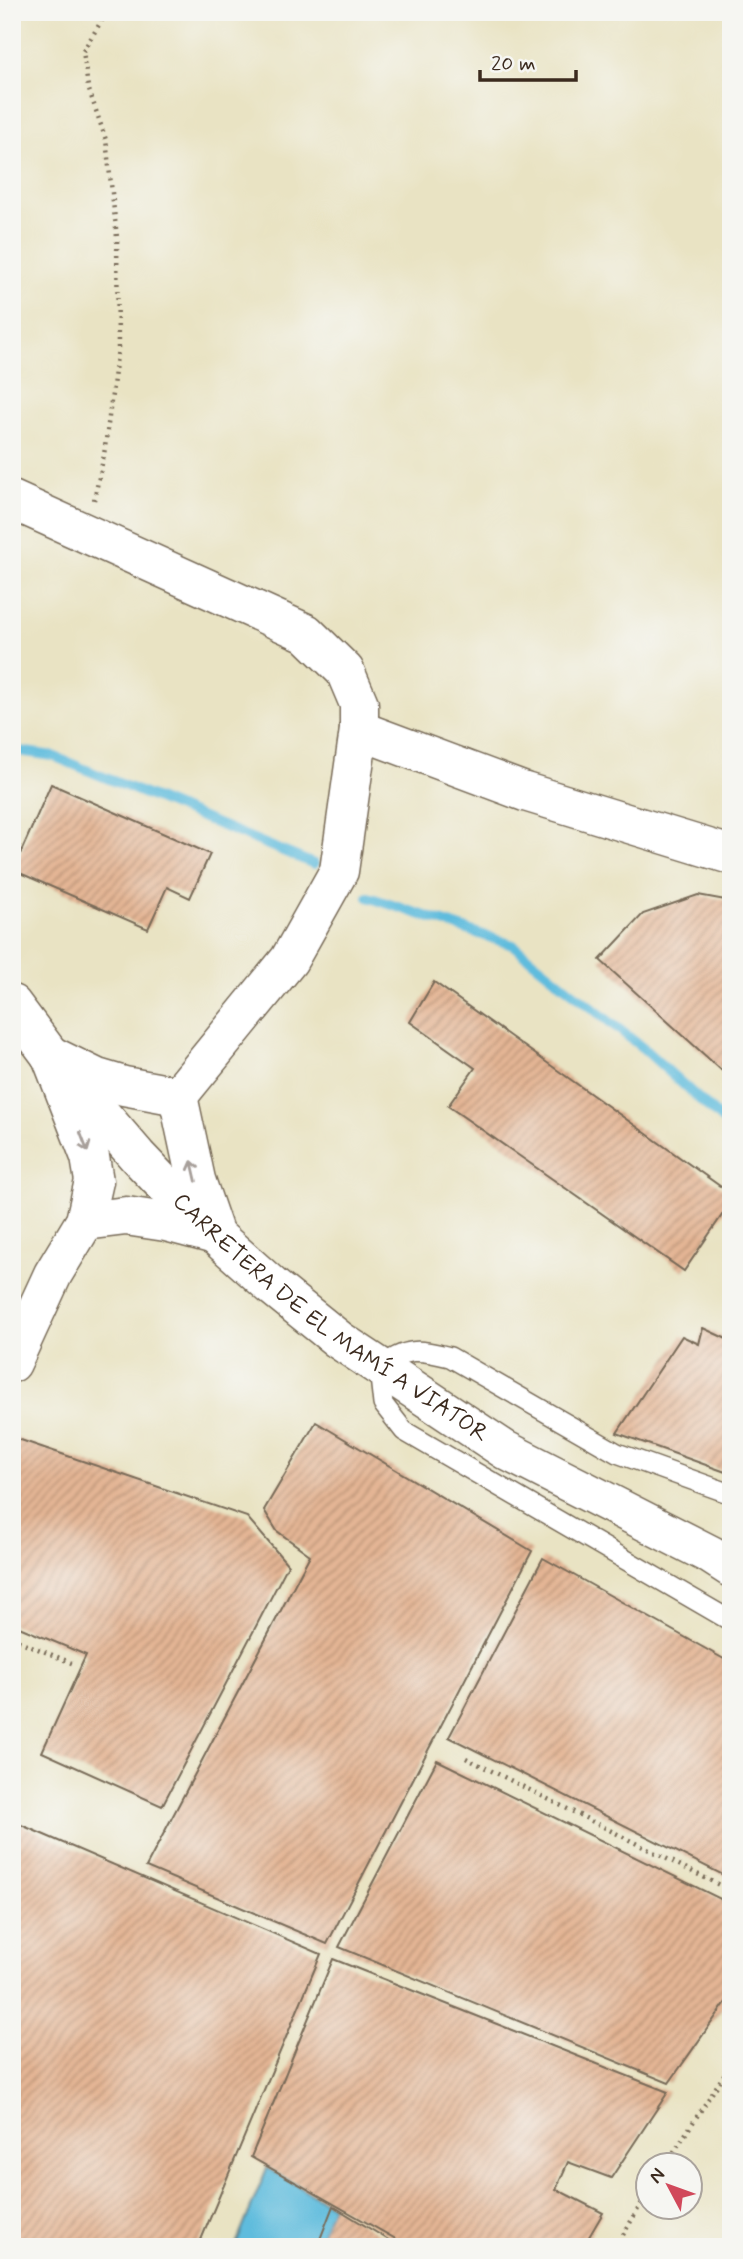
<svg xmlns="http://www.w3.org/2000/svg" width="743" height="2259" viewBox="0 0 743 2259" font-family="Mynerve,sans-serif">
  <style>
    .water { fill: #5fbcdd; stroke: #4d737e; stroke-width: 2 }
    .lines { fill: none; stroke-linecap: round; stroke-linejoin: round }
    .stream { stroke: #5fbcdd; stroke-width: 10 }
    .building { fill: url(#building-hatch) }
    .service-casing { stroke: #786b58; stroke-width: 22 }
    .minor-casing { stroke: #786b58; stroke-width: 41 }
    .tertiary-casing { stroke: #786b58; stroke-width: 41 }
    .path { stroke: #786b58; stroke-width: 4.5; stroke-dasharray: 2 5; stroke-linecap: butt }
    .service { stroke: #fff; stroke-width: 19 }
    .minor { stroke: #fff; stroke-width: 38 }
    .tertiary { stroke: #fff; stroke-width: 38 }
    .oneway { stroke: #a79f9a }
    .labels { text-anchor: middle; dominant-baseline: central; stroke-width: 6; stroke-linejoin: round; paint-order: stroke }
    .street-label { font-size: 23px; fill: #3b2a1e; stroke: #f6f6f2 }
  </style>
  <defs>
    <pattern id="building-hatch" width="6" height="6" patternUnits="userSpaceOnUse" patternTransform="scale(1.75)"><rect width="6" height="6" fill="#e4b594"/><path d="M-1 1l2-2M0 6l6-6M5 7l2-2" fill="none" stroke="#ba9378"/></pattern>
  </defs>
  <rect width="100%" height="100%" fill="#f6f6f2"/>
  <filter id="ink" filterUnits="userSpaceOnUse"><feTurbulence type="fractalNoise" baseFrequency=".0143" numOctaves="2"/><feDisplacementMap in="SourceGraphic" scale="14" xChannelSelector="R" yChannelSelector="G"/><feConvolveMatrix kernelMatrix="1 2 1 2 8 2 1 2 1" color-interpolation-filters="sRGB"/></filter>
  <filter id="wash" filterUnits="userSpaceOnUse"><feTurbulence type="fractalNoise" baseFrequency=".00686" numOctaves="4" result="noise"/><feDisplacementMap in="SourceGraphic" scale="28" xChannelSelector="R" yChannelSelector="G"/><feGaussianBlur stdDeviation="1.57" result="paint"/><feColorMatrix in="noise" values="0 0 0 0 0 0 0 0 0 0 0 0 0 0 0 0 0 1.4 0 .05"/><feComposite in="paint" operator="in"/></filter>
  <g filter="url(#wash)">
    <rect width="100%" height="100%" fill="#e9e3c3"/>
    <!-- water -->
    <polygon class="water" points="267,2168 333,2206 317,2247 235,2247"/>
    <g class="lines">
      <!-- stream -->
      <g class="stream">
        <polyline points="12,750 53,756 314,864"/>
        <polyline points="368,897 513,945 644,1049 731,1128"/>
      </g>
    </g>
    <g id="blocks">
      <!-- building -->
      <g class="building">
        <polygon points="51,784 210,854 190,898 167,887 148,929 13,870"/>
        <polygon points="698,895 731,901 731,1079 600,960 643,914"/>
        <polygon points="434,982 731,1194 731,1202 684,1271 448,1106 475,1068 410,1022"/>
        <polygon points="703,1328 731,1341 731,1474 617,1433 682,1336 699,1344"/>
        <polygon points="316,1422 532,1551 327,1944 146,1867 310,1555 277,1531 264,1510"/>
        <polygon points="12,1437 247,1517 288,1565 162,1806 42,1752 86,1655 12,1624"/>
        <polygon points="543,1558 731,1663 731,1879 449,1737"/>
        <polygon points="437,1760 731,1904 731,1995 669,2083 339,1947"/>
        <polygon points="12,1821 321,1954 198,2247 12,2247"/>
        <polygon points="333,1959 668,2092 611,2178 568,2162 556,2189 603,2213 583,2247 410,2247 251,2157"/>
        <polygon points="333,2206 400,2247 317,2247"/>
      </g>
    </g>
  </g>
  <g filter="url(#ink)">
    <use href="#blocks" fill-opacity="0" stroke="#786b58" stroke-width="2"/>
    <g class="lines">
      <!-- service casing -->
      <g class="service-casing">
        <path id="service" d="M 731,1494 L 617,1453 L 450,1357 C 418,1349 406,1347 379,1368 L 383,1404 L 404,1431 L 731,1621"/>
      </g>
      <!-- minor casing -->
      <g class="minor-casing">
        <g id="minor">
          <polyline points="12,500 306,633 345,671 359,704 359,730 339,871 289,960 178,1096"/>
          <polyline points="359,730 525,792 731,855"/>
          <polyline points="50,1055 97,1078 124,1086 178,1096"/>
          <polyline points="178,1096 196,1180 215,1235"/>
          <polyline points="85,1221 126,1216 166,1222 215,1235"/>
          <polyline points="12,1363 53,1274 85,1221 94,1181 90,1157 52,1059"/>
        </g>
      </g>
      <!-- tertiary casing -->
      <g class="tertiary-casing">
        <g id="tertiary">
          <path id="s1" d="M 12,1004 L 50,1055 L 137,1156 L 199,1221 L 272,1286 L 339,1340 L 505,1450 L 711,1555 L 731,1568"/>
        </g>
      </g>
      <!-- path -->
      <g class="path">
        <polyline points="94,500 104,455 118,348 117,237 106,140 88,87 83,51 107,12"/>
        <polyline points="12,1638 74,1664"/>
        <polyline points="466,1758 731,1891"/>
        <polyline points="666,2164 731,2064"/>
        <polyline points="616,2247 648,2192"/>
      </g>
      <!-- service -->
      <use href="#service" class="service"/>
      <!-- minor -->
      <use href="#minor" class="minor"/>
      <!-- tertiary -->
      <use href="#tertiary" class="tertiary"/>
    </g>
    <!-- one-way arrows -->
    <defs><path id="oneway-shaft" d="M-6 0H5M1.5-3L5.5 0L1.5 3" fill="none" stroke-width="1.6" stroke-linecap="round" stroke-linejoin="round" transform="scale(1.75)"/></defs>
    <g class="oneway">
      <use href="#oneway-shaft" transform="translate(84 1142) rotate(69)"/>
      <use href="#oneway-shaft" transform="translate(194 1171) rotate(-103)"/>
    </g>
  </g>
  <g class="labels">
    <!-- street labels -->
    <g class="street-label">
      <text stroke="none"><textPath href="#s1" startOffset="450">CARRETERA DE EL MAMÍ A VIATOR</textPath></text>
    </g>
  </g>
  <!-- margin -->
  <rect width="743" height="2259" fill="none" stroke="#f6f6f2" stroke-width="42"/>
  <!-- north arrow -->
  <g transform="translate(669 2186) rotate(311)"><circle r="33" fill="#f6f6f2" stroke="#aba49d" stroke-width="2"/>
  <path d="M0-5L12 26L0 18L-12 26Z" fill="#d1495b"/>
  <text y="-10" font-size="19" font-weight="bold" text-anchor="middle" fill="#3b2a1e">N</text>
  </g>
  <!-- scale -->
  <path d="M480 70v10h96v-10" fill="none" stroke="#3b2a1e" stroke-width="3.5"/>
  <text x="491" y="70" font-size="21" fill="#3b2a1e" stroke="#f6f6f2" stroke-width="5" paint-order="stroke">20 m</text>
</svg>
